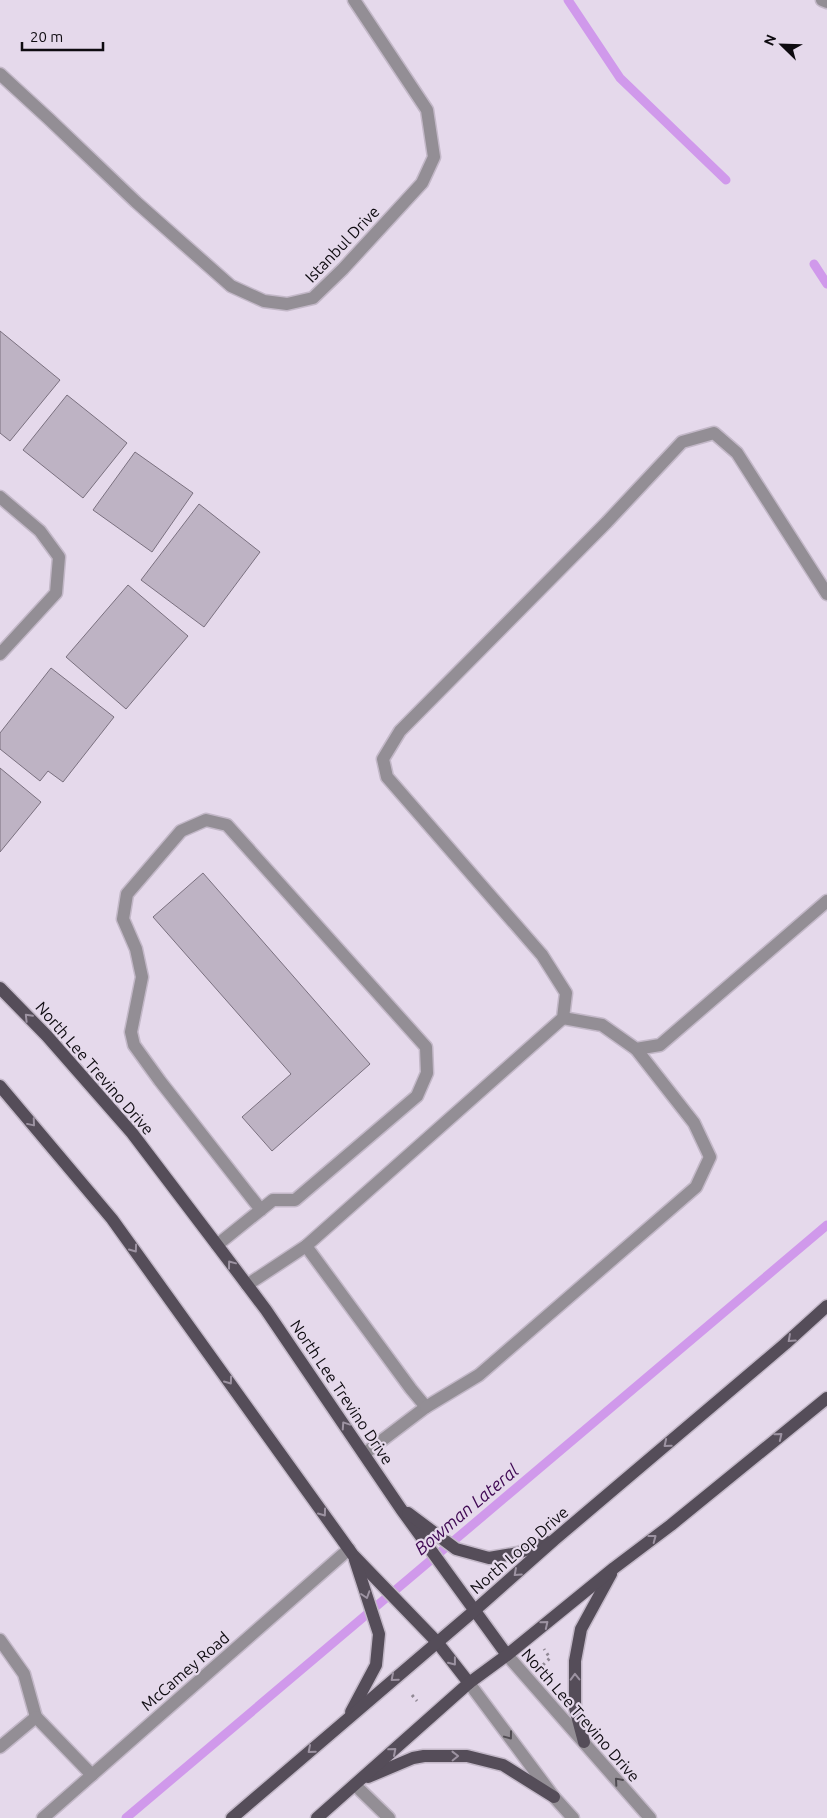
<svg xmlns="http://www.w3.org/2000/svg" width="827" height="1818" viewBox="0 0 827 1818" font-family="Ubuntu,sans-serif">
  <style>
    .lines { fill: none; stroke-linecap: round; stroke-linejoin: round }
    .stream { stroke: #d099eb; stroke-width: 9 }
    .building { fill: #beb3c4; stroke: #7a707f }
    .minor-casing { stroke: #c3b8c8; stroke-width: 15 }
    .major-casing { stroke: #c3b8c8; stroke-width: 15 }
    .path { stroke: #908894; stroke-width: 3; stroke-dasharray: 2.5 4; stroke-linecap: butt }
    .minor { stroke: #938e95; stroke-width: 12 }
    .major { stroke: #554d59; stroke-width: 12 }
    .oneway { stroke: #9d93a2 }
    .oneway2 { stroke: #504c52 }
    .labels { text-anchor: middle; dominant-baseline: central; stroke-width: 4.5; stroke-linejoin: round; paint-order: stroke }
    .street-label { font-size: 16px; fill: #0e0b10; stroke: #e5d9eb }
    .water-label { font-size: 18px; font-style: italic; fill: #3f0853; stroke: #e5d9eb }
  </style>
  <rect width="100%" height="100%" fill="#e5d9eb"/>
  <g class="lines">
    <!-- stream -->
    <g class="stream">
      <polyline points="568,0 620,78 726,180"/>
      <polyline points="814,264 827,284"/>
      <polyline points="126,1818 827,1225"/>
    </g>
  </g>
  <!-- building -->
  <g class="building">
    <polygon points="0,331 60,380 10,441 0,433"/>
    <polygon points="67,395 127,443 83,498 23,450"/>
    <polygon points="135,452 193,493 152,552 93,510"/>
    <polygon points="199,504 260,552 204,627 141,580"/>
    <polygon points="128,585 188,636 126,709 66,657"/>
    <polygon points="51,668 114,717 63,782 48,771 40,781 0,749 0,733"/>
    <polygon points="0,768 41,802 0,852"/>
    <polygon points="203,873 370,1064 272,1151 242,1117 291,1074 153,917"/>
  </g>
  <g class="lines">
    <!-- minor casing -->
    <g class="minor-casing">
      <g id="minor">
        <polyline points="822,0 827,2"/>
        <polyline points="0,74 49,119 136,202 231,286 264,301 287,304 313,298 343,269 422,183 434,157 427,110 354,0"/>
        <polyline points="0,497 40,531 59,557 56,593 0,654"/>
        <polyline points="563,1018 602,1025 636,1049 660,1045 827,901"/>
        <polyline points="217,1245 273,1200 295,1200 417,1096 427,1073 426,1047 227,825 206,820 181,831 127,894 123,919 136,949 142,977 131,1032 134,1045 160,1081 261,1210"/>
        <polyline points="306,1246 411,1389 426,1407 364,1454"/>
        <polyline points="247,1285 306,1246 563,1018 566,993 542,955 387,777 383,759 400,731 607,522 682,442 714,433 737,453 827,594"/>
        <polyline points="426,1407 479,1375 696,1187 710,1157 694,1123 636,1049"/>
        <polyline points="0,1640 24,1674 36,1717"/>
        <polyline points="507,1655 650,1818"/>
        <polyline points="469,1683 554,1797 573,1818"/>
        <polyline points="0,1747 36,1717 92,1775"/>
        <polyline points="355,1785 389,1818"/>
        <polyline points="43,1818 349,1549"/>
      </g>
    </g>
    <!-- major casing -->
    <g class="major-casing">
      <g id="major">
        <polyline points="0,988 47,1036 132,1133 217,1245 266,1310 401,1509 507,1655"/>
        <polyline points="0,1086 112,1219 353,1555 437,1642 469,1683"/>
        <polyline points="408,1513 456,1549 489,1558 518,1553 547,1542"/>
        <polyline points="351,1712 376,1665 379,1634 355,1560"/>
        <polyline points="584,1742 575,1708 575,1661 581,1629 611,1574"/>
        <polyline points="368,1777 413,1758 424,1756 467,1756 503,1765 554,1797"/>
        <polyline points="232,1818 474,1611 554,1540 785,1344 827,1306"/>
        <polyline points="317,1818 469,1683 507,1655 614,1568 671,1525 827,1398"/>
      </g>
    </g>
    <!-- path -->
    <g class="path">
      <polyline points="543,1665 550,1658 544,1649"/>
      <polyline points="412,1695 417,1701"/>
    </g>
    <!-- minor -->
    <use href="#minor" class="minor"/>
    <!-- major -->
    <use href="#major" class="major"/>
  </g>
  <!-- one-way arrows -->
  <defs><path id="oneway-chevron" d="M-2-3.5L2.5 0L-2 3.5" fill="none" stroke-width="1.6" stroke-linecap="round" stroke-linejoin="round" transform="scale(1.25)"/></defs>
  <g class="oneway">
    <use href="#oneway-chevron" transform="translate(28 1017) rotate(-134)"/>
    <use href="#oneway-chevron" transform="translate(32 1123) rotate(50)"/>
    <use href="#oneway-chevron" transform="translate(134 1249) rotate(54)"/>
    <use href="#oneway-chevron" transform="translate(231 1264) rotate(-127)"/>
    <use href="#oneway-chevron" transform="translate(791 1339) rotate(138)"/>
    <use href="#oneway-chevron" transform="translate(229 1381) rotate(54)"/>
    <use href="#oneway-chevron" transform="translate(345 1425) rotate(-124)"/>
    <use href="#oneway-chevron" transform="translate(779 1436) rotate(-39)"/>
    <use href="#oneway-chevron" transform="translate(667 1444) rotate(140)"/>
    <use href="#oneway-chevron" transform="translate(323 1513) rotate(54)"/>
    <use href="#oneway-chevron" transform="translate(653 1538) rotate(-37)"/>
    <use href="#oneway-chevron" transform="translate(517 1573) rotate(138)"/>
    <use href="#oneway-chevron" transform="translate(366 1595) rotate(72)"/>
    <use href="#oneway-chevron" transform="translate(545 1624) rotate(-39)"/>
    <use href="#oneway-chevron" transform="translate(453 1662) rotate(52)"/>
    <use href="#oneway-chevron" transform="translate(575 1677) rotate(-91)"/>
    <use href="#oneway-chevron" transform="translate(394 1678) rotate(139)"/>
    <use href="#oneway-chevron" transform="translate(311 1750) rotate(139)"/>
    <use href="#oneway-chevron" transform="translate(393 1751) rotate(-41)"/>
    <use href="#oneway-chevron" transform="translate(455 1756) rotate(-1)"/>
  </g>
  <g class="oneway2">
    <use href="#oneway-chevron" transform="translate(509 1736) rotate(53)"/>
    <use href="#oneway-chevron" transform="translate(618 1781) rotate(-131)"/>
  </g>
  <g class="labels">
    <!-- street labels -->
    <g class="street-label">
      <text transform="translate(342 244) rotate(-46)">Istanbul Drive</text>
      <text transform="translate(95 1068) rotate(49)">North Lee Trevino Drive</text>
      <text transform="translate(342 1392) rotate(56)">North Lee Trevino Drive</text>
      <text transform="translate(519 1550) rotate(-41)">North Loop Drive</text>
      <text transform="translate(185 1671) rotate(-41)">McCamey Road</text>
      <text transform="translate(581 1715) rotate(49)">North Lee Trevino Drive</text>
    </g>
    <!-- water labels -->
    <g class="water-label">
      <text transform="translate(466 1509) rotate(-40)">Bowman Lateral</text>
    </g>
  </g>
  <!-- north arrow -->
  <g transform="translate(782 45) rotate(293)" stroke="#e5d9eb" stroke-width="4" paint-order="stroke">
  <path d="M0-4L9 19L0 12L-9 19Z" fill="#0e0b10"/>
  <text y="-8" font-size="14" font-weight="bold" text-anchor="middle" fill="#0e0b10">N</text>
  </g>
  <!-- scale -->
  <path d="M22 42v8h81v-8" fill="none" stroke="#0e0b10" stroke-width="2.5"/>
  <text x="30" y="42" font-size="15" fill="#0e0b10" stroke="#e5d9eb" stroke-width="4" paint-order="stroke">20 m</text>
</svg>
